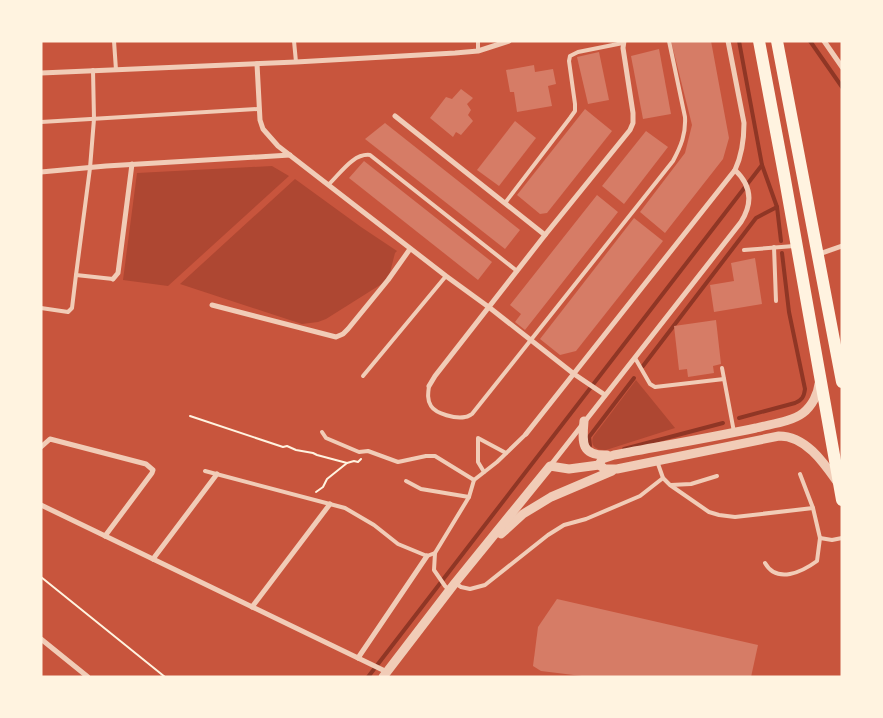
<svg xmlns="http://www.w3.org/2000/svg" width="883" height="718" viewBox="0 0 883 718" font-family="Figtree,sans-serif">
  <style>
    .green { fill: #ae4732 }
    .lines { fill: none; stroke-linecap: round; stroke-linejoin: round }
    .stream { stroke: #8f3625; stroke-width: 4 }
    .building { fill: #d67c66 }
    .path { stroke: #fff3e0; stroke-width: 2 }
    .service { stroke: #f1ccb7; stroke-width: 4 }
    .minor { stroke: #f1ccb7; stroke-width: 5 }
    .tertiary { stroke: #f1ccb7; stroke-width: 9 }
    .trunk { stroke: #fff3e0; stroke-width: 12 }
  </style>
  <rect width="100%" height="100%" fill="#c8553d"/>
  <!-- green -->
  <g class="green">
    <polygon points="272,166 289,176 168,286 123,280 137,173"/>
    <polygon points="295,179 361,227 397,251 395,253 388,280 326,319 318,322 302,324 180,284"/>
    <path d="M 636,380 L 675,428 L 606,450 C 597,450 590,447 593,437 Z"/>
  </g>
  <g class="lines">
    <!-- stream -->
    <g class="stream">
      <polyline points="739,41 762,165 777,207 781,241"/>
      <polyline points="810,41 842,87"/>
      <polyline points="643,366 756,218 777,207"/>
      <path d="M 739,418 L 795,403 C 802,400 804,397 805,389 L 789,312 L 782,253"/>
      <polyline points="590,446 589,437 634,378"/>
      <polyline points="624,449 723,423"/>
      <polyline points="368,677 762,165"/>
    </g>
  </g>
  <!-- building -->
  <g class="building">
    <polygon points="671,41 711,41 729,138 723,159 665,233 640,212 685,153 692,125"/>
    <polygon points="659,49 671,114 643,119 631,56"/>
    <polygon points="599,52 609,100 588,104 577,57"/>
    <polygon points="534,65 535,72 553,69 556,84 548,86 552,106 517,112 514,92 510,92 506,70"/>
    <polygon points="461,89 473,98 467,104 471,110 468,115 473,121 461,135 456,132 453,137 430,118 446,97 452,99"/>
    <polygon points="585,109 612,131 547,213 540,214 517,195"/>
    <polygon points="515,121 536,138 499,186 477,170"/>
    <polygon points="385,123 520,230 505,249 365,139"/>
    <polygon points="646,131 668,147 624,204 602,186"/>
    <polygon points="364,161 492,262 478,280 349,178"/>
    <polygon points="597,195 618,212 525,330 515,322 521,314 510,305"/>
    <polygon points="634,218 663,241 576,351 560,355 540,339"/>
    <polygon points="755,258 762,304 714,312 710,285 734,281 731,263"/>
    <polygon points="716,320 721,364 713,366 714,373 688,377 687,369 679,370 674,326"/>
    <polygon points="557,599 758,645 751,677 590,677 541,671 533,666 538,627"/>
  </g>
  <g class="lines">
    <!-- path -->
    <g class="path">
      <polyline points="190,416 283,447 287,446 296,450 313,453 317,455 347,463 354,461 358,462 361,459"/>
      <polyline points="316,492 323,487 327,479 347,463"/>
      <polyline points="41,577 165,677"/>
    </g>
    <!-- service -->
    <g class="service">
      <polyline points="114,41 116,70"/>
      <polyline points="294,41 296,62"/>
      <polyline points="478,41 478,51"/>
      <polyline points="41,122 258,109"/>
      <path d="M 329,184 C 340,174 353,153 370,155 L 517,271"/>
      <polyline points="505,203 570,118 575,111 575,104 569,61 570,56 578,52 623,43"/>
      <polyline points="774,247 776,301"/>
      <polyline points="744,250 794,246"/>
      <polyline points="76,275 90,168 94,119 93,70"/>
      <polyline points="41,308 68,312 72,308 76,275 113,279"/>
      <polyline points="635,358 650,384 655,387 724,379"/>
      <polyline points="722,368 734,432"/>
      <polyline points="363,376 446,276"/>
      <path d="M 429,386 C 428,393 427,400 431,406 C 436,414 456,419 465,417 C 468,417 470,415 472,414 L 673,161 C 681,146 686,134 685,117 L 669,41"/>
      <polyline points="322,432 326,438 359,452 368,451 398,462 426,456 435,456 474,480"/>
      <polyline points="657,461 663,478 670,485 709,512 719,515 735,517 813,508"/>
      <polyline points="205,471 345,508 374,525 398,544 427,556 435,553"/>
      <polyline points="484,472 478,462 478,438 506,453"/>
      <polyline points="406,481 421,489 469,497"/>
      <polyline points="671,485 691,484 717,476"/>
      <polyline points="820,538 832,540 842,538"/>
      <path d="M 765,563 C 777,584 802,572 817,561 L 820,538 L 813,508 L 800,474"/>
      <polyline points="455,583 461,587 470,589 485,585 548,535 564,525 586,519 640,496 663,478"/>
      <polyline points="449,590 445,586 434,570 435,553 469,497 474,480 497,462 526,434"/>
    </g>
    <!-- minor -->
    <g class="minor">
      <polyline points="824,41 842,67"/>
      <polyline points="257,64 260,120 263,129 278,146 446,276 490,308 574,374 605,395"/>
      <polyline points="41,73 296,62 455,53 478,51 509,41"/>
      <polyline points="395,116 545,235"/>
      <polyline points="41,172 106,166 290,155"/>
      <polyline points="819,254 842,246"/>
      <polyline points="113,279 118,273 132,164"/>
      <polyline points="212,305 336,337 343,334 348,329 388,280 410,249"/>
      <polyline points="429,386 435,376 545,235 630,130 633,123 633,113 623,48 624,41"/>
      <path d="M 526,434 L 735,170 C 742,155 744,140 744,123 L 728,41"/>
      <polyline points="41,447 50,439 146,464 153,470 152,473 105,536"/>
      <path d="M 550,466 L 741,222 C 753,203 752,186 735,170"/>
      <polyline points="41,505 387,672"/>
      <polyline points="153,559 217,474"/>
      <polyline points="252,607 330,504"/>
      <polyline points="41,639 88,677"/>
      <polyline points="358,658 427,556"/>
    </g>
    <!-- tertiary -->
    <g class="tertiary">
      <path d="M 584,421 C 582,443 581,456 607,455"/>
      <path d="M 599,465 L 602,459 L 614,455 C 661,446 709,438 756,428 C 771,424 791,422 803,413 C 812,406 818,394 819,384"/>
      <polyline points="501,534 523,514 551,497 612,471"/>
      <path d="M 383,677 L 455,583 L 550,466 L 569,469 L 599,465 L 605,469 L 617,469 L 779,436 C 806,436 824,463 838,483"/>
    </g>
    <!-- trunk -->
    <g class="trunk">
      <polyline points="759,41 784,174 842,500"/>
      <polyline points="777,41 842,382"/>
    </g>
  </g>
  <!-- border -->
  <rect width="883" height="718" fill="none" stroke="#fff3e0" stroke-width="85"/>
</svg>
